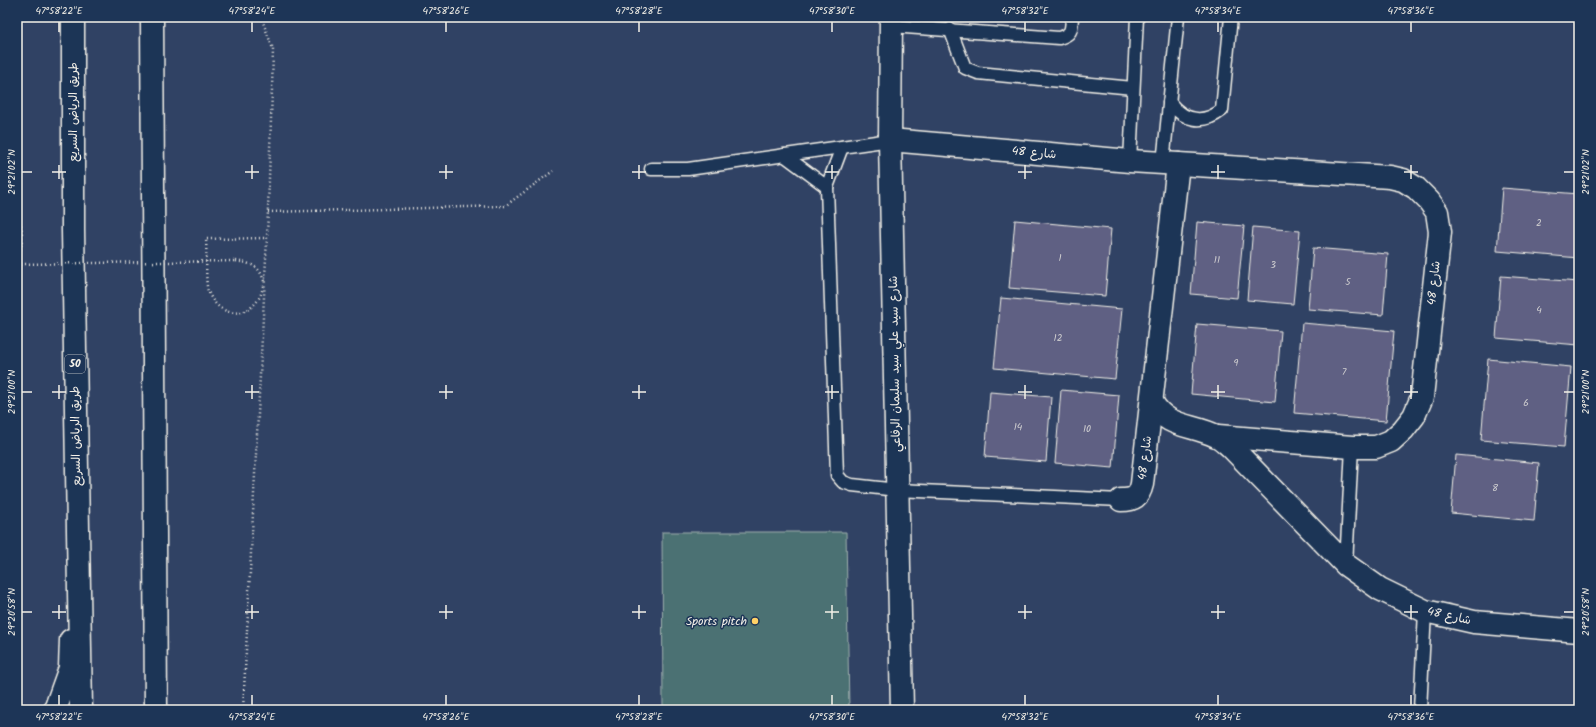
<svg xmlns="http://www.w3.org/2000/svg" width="1596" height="727" viewBox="0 0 1596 727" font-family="Kalam,'Playpen Sans Arabic',sans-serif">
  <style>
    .green { fill: #4c7173; stroke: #a0b1ae }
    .building { fill: #5e6083; stroke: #f4f1e8 }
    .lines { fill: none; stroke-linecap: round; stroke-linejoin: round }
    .lane-casing { stroke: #f4f1e8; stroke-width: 15 }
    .street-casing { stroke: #f4f1e8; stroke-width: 25 }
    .secondary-casing { stroke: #f4f1e8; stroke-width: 25 }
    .highway-casing { stroke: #f4f1e8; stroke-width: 25 }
    .path { stroke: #f4f1e8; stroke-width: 2.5; stroke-dasharray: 1 3; stroke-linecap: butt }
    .lane { stroke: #1d3557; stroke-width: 12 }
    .street { stroke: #1d3557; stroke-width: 22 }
    .secondary { stroke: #1d3557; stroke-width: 22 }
    .highway { stroke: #1d3557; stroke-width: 22 }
    .path-bridge { stroke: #f4f1e8; stroke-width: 2.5; stroke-dasharray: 1 3; stroke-linecap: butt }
    .ticks { fill: none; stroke: #f4f1e8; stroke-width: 1.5 }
    .poi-dot { fill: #ffd166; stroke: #1d3557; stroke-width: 1.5 }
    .labels { text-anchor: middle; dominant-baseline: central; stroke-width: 3; stroke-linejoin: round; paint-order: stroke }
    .number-label { font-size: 10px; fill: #cecdcf }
    .shield { fill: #1d3557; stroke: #b4b9bc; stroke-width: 1 }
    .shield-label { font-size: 11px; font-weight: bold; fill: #f4f1e8 }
    .street-label { font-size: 12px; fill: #f4f1e8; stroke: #1d3557 }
    .poi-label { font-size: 12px; fill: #f4f1e8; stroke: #1d3557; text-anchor: end }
    .neatline { fill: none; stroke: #f4f1e8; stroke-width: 1.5 }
    .ticks-label { font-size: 10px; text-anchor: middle; fill: #f4f1e8 }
  </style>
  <rect width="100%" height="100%" fill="#304264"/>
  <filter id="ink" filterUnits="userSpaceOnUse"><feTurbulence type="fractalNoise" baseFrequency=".025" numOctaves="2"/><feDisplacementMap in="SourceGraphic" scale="8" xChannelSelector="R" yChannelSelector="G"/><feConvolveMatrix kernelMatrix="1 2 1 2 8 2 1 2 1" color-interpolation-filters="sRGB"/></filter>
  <g filter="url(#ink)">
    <!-- green -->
    <polygon class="green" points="662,532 846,532 849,710 663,710"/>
    <!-- building -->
    <g class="building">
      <polygon points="1502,188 1579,194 1579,258 1497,251"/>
      <polygon points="1015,220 1111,229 1105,296 1009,288"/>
      <polygon points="1197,222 1244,226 1237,298 1191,294"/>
      <polygon points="1253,227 1300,231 1293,304 1247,300"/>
      <polygon points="1313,248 1388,254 1383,315 1308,309"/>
      <polygon points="1501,276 1579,282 1579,345 1496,338"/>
      <polygon points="1001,298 1122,309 1115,379 994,368"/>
      <polygon points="1302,323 1394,331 1386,421 1294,413"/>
      <polygon points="1197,324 1281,331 1275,402 1191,394"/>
      <polygon points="1488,359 1571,367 1564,447 1481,440"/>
      <polygon points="1061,390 1119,395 1113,468 1055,463"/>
      <polygon points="990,392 1051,397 1046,462 985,457"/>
      <polygon points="1456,455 1539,463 1534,521 1451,513"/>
    </g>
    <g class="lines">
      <!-- lane casing -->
      <g class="lane-casing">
        <g id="lane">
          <path d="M 891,26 L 1059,38 C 1073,34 1071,29 1072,17"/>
          <polyline points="950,29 965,68 978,73 1133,88"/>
          <path d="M 1169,102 C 1184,121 1203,125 1222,110 L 1231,17"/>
          <polyline points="842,147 827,187 837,475 843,482 852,485 897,490 1121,500"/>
          <polyline points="784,155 827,187"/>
          <polyline points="1130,161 1137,17"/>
          <polyline points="1163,163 1178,17"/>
          <polyline points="651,169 688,169 890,140"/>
          <polyline points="1346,565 1352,447"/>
          <polyline points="1420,710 1425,611"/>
        </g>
      </g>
      <!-- street casing -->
      <g class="street-casing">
        <g id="street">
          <polyline points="890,140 1130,161 1390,177 1403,180 1416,188 1429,201 1437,212 1440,232 1422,397 1414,416 1403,430 1391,441 1376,447 1352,447 1218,436"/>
          <path d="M 1152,402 C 1166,428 1192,424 1216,436 C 1222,438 1226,443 1231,447 L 1346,565 L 1380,589 L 1425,611 L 1474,622 L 1579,631"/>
          <path d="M 1121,500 C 1134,500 1139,497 1142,484 L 1178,164"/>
        </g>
      </g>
      <!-- secondary casing -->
      <g class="secondary-casing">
        <g id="secondary">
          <polyline points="891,17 890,140 902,710"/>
          <polyline points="55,710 70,668 71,640"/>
        </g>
      </g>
      <!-- highway casing -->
      <g class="highway-casing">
        <g id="highway">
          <polyline points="73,17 73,230 81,710"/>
          <polyline points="152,17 156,710"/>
        </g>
      </g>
      <!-- path -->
      <g class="path">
        <polyline points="268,212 505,206 553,171"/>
        <path d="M 17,218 C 27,227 19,257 17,268"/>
        <path d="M 236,261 C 252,264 259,265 264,281"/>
        <path d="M 263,286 C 258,318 220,323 208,291 C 205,283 207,250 206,239 L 267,238"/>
        <polyline points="243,710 267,238 272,90 273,49 261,17"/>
      </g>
      <!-- lane -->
      <use href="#lane" class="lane"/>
      <!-- street -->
      <use href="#street" class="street"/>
      <!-- secondary -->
      <use href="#secondary" class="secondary"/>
      <!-- highway -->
      <use href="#highway" class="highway"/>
      <!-- path-bridge -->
      <polyline class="path-bridge" points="17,264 236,261"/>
    </g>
  </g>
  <!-- ticks -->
  <path class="ticks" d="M 59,22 L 59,32M 252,22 L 252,32M 446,22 L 446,32M 639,22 L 639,32M 832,22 L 832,32M 1025,22 L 1025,32M 1218,22 L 1218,32M 1411,22 L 1411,32M 59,165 L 59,179M 252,165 L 252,179M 446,165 L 446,179M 639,165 L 639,179M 832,165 L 832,179M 1025,165 L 1025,179M 1218,165 L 1218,179M 1411,165 L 1411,179M 22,172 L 32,172M 52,172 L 66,172M 245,172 L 259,172M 439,172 L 453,172M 632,172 L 646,172M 825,172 L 839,172M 1018,172 L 1032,172M 1211,172 L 1225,172M 1404,172 L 1418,172M 1564,172 L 1574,172M 59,385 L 59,399M 252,385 L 252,399M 446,385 L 446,399M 639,385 L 639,399M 832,385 L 832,399M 1025,385 L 1025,399M 1218,385 L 1218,399M 1411,385 L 1411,399M 22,392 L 32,392M 52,392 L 66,392M 245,392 L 259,392M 439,392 L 453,392M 632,392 L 646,392M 825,392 L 839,392M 1018,392 L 1032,392M 1211,392 L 1225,392M 1404,392 L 1418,392M 1564,392 L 1574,392M 59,605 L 59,619M 252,605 L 252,619M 446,605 L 446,619M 639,605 L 639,619M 832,605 L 832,619M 1025,605 L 1025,619M 1218,605 L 1218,619M 1411,605 L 1411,619M 22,612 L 32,612M 52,612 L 66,612M 245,612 L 259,612M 439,612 L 453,612M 632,612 L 646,612M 825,612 L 839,612M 1018,612 L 1032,612M 1211,612 L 1225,612M 1404,612 L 1418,612M 1564,612 L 1574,612M 59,695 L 59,705M 252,695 L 252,705M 446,695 L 446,705M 639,695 L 639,705M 832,695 L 832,705M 1025,695 L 1025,705M 1218,695 L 1218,705M 1411,695 L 1411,705"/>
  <!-- markers -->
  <circle class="poi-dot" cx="755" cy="621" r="4"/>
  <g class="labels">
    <!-- number labels -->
    <g class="number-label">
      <text x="1539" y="223">2</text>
      <text x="1060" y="258">1</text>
      <text x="1217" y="260">11</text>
      <text x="1273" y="265">3</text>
      <text x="1348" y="282">5</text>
      <text x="1539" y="310">4</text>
      <text x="1058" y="338">12</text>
      <text x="1236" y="363">9</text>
      <text x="1344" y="372">7</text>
      <text x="1526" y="403">6</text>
      <text x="1018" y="427">14</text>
      <text x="1087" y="429">10</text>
      <text x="1495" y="488">8</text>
    </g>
    <!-- shield labels -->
    <rect class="shield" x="65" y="355" width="20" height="18" rx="3"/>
    <g class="shield-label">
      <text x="75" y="364">50</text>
    </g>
    <!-- street labels -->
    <g class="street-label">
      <text transform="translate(73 112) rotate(-90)">طريق الرياض السريع</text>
      <text transform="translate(1034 153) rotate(5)">شارع 48</text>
      <text transform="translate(1434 283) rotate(-84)">شارع 48</text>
      <text transform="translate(895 364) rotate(-91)">شارع سيد علي سيد سليمان الرفاعي</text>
      <text transform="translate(76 436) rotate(-91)">طريق الرياض السريع</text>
      <text transform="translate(1145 458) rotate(-83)">شارع 48</text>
      <text transform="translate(1449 616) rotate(13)">شارع 48</text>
    </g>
    <!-- poi labels -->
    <g class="poi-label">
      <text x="747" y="621">Sports pitch</text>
    </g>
  </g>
  <!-- margin -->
  <rect width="1596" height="727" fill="none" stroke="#1d3557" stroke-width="44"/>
  <rect x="22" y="22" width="1552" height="683" class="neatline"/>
  <g class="ticks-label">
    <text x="59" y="14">47°58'22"E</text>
    <text x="252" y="14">47°58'24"E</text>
    <text x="446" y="14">47°58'26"E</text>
    <text x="639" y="14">47°58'28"E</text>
    <text x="832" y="14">47°58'30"E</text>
    <text x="1025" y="14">47°58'32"E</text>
    <text x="1218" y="14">47°58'34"E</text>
    <text x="1411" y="14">47°58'36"E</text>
    <text transform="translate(11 172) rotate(-90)" y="4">29°21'02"N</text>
    <text transform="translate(1585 172) rotate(-90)" y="4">29°21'02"N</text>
    <text transform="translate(11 392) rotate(-90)" y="4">29°21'00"N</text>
    <text transform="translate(1585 392) rotate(-90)" y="4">29°21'00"N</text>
    <text transform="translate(11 612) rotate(-90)" y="4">29°20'58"N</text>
    <text transform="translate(1585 612) rotate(-90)" y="4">29°20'58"N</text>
    <text x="59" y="720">47°58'22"E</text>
    <text x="252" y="720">47°58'24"E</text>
    <text x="446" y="720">47°58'26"E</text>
    <text x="639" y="720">47°58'28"E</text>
    <text x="832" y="720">47°58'30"E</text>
    <text x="1025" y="720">47°58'32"E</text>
    <text x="1218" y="720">47°58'34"E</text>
    <text x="1411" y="720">47°58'36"E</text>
  </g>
</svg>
